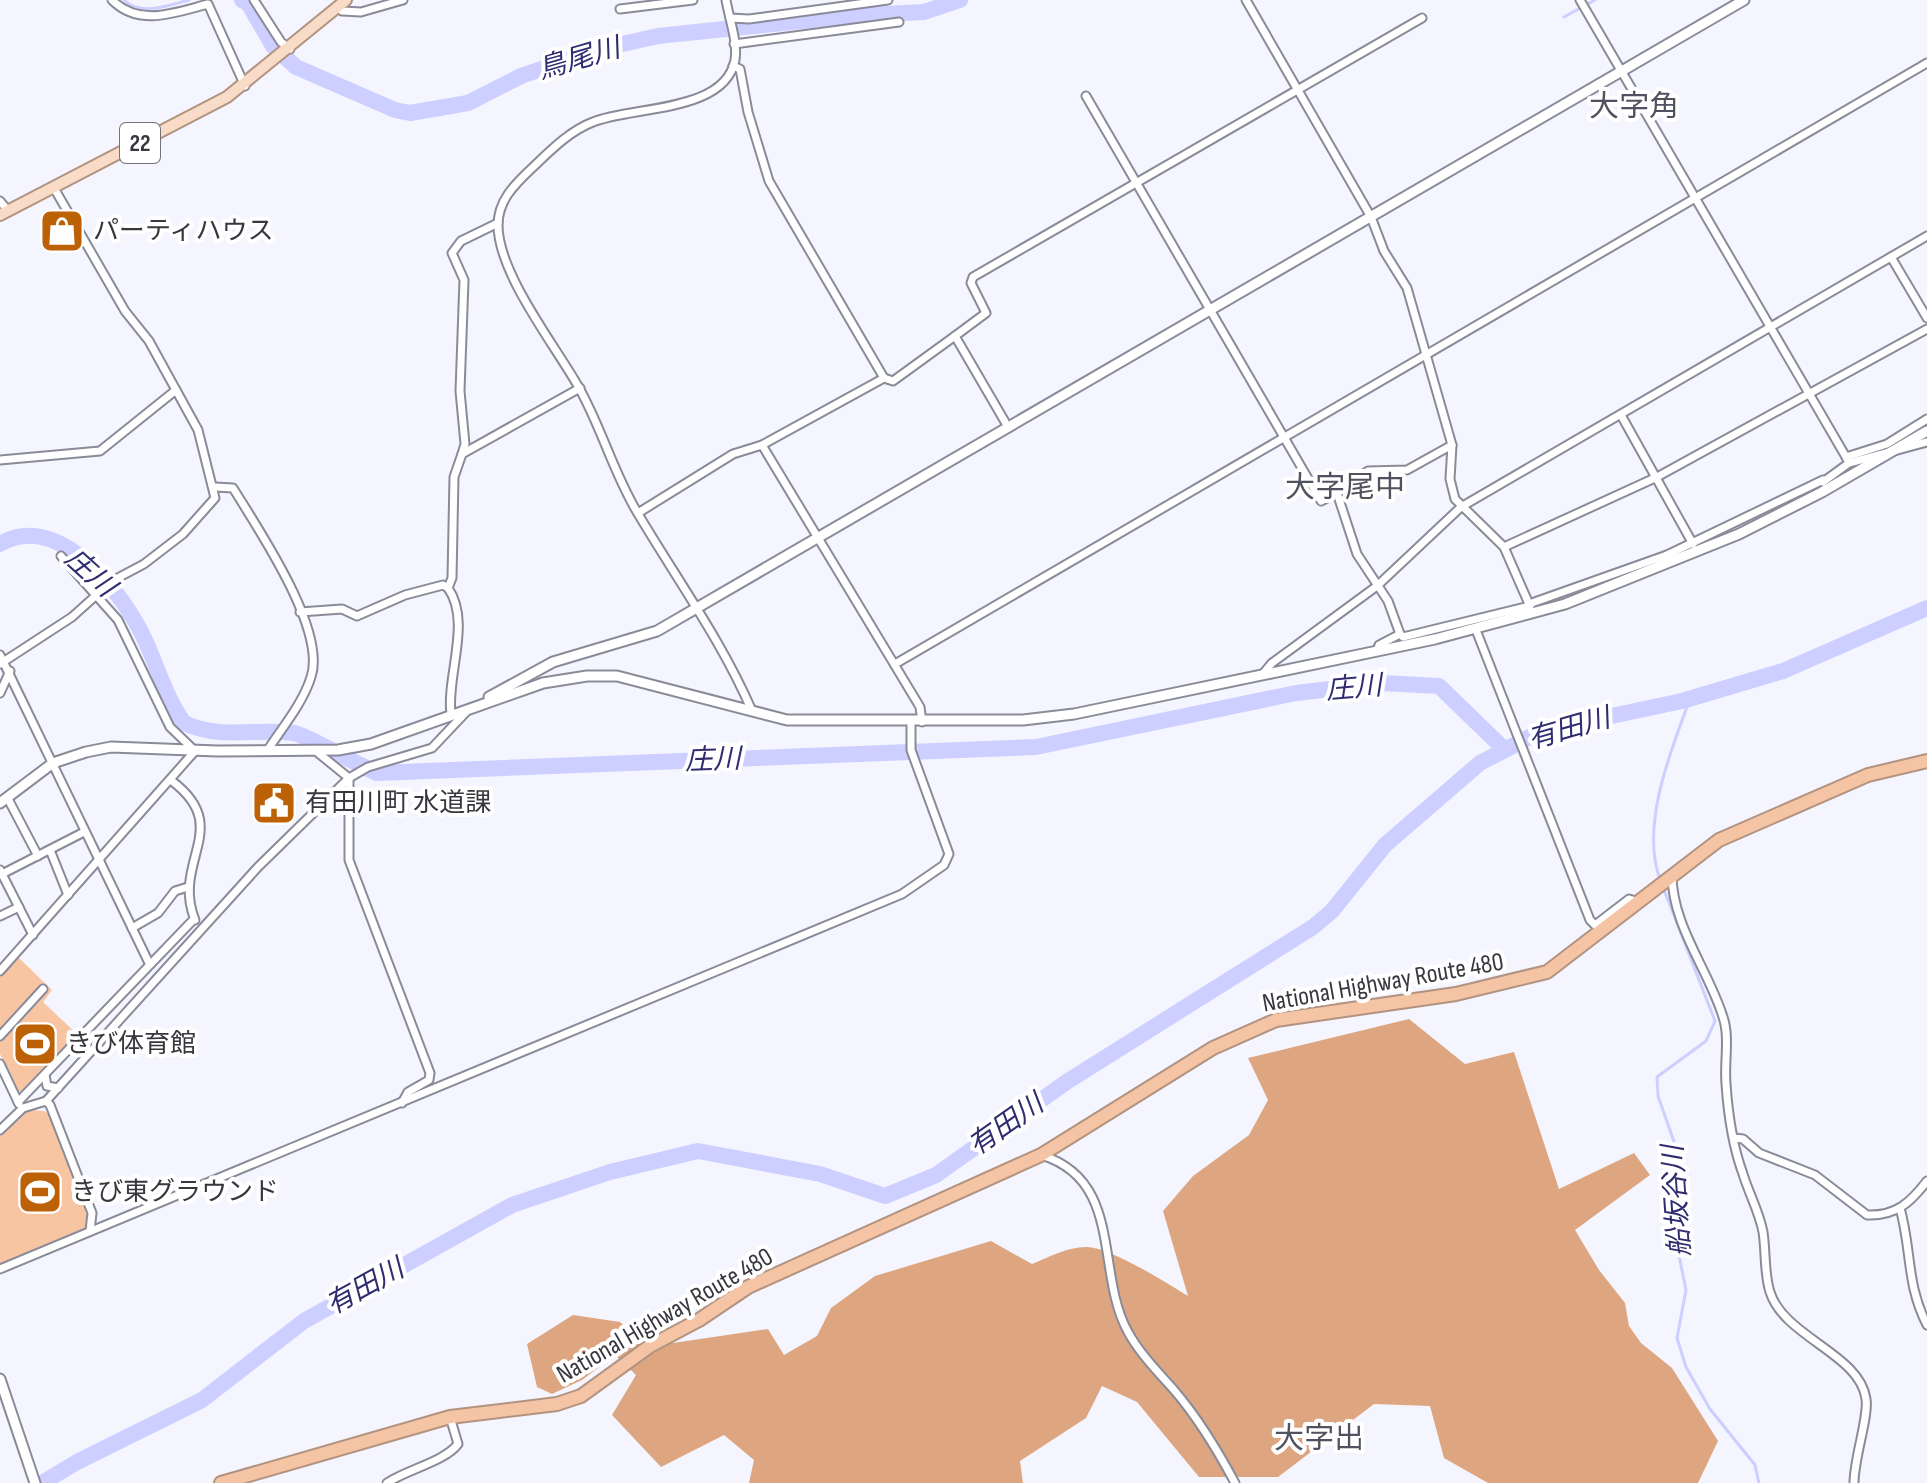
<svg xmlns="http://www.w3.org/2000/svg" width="1927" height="1483" viewBox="0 0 1927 1483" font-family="'Sofia Sans Condensed','Noto Sans JP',sans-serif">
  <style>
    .green { fill: #f8c5a3 }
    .forest { fill: #dda681 }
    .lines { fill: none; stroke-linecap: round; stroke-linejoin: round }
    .stream { stroke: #cccfff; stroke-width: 3 }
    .river { stroke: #cccfff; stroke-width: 16 }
    .street-casing { stroke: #8a8b99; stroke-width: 11 }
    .secondary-casing { stroke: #8a8b99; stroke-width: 13 }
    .primary-casing { stroke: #b29380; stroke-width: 14 }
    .highway-casing { stroke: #b29380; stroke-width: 16 }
    .street { stroke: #fff; stroke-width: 7 }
    .secondary { stroke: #fff; stroke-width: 9 }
    .primary { stroke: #f8dcc8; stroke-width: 10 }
    .highway { stroke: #f4c4a4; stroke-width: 12 }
    .labels { text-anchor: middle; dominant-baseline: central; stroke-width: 8; stroke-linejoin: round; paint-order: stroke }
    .shield { fill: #fff; stroke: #737377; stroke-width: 2 }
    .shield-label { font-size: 24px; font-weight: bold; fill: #37373d }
    .poi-label { font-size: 26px; fill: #37373d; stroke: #fff; text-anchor: start }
    .street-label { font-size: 26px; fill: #37373d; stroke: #fff }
    .water-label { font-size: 28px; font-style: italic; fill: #302c6f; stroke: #fff }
    .quarter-label { font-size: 30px; fill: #51525f; stroke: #fff }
  </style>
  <rect width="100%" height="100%" fill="#f4f5fe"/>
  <!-- green -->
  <g class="green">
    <polygon points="18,957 52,990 43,1002 78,1035 27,1092 18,1091 0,1054 0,977"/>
    <polygon points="30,1110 44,1111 52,1116 89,1222 82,1232 0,1266 0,1133 21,1113"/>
  </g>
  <!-- forest -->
  <path class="forest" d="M 1409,1019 L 1465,1064 L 1514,1052 L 1559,1189 L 1634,1153 L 1650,1175 L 1575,1230 L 1599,1270 L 1625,1303 L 1629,1326 L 1641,1343 L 1672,1368 L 1718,1441 L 1698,1483 L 1488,1483 L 1444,1458 L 1430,1406 L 1374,1404 L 1278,1477 L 1199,1477 L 1137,1402 L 1102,1386 L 1086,1418 L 1020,1461 L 1023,1483 L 749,1483 L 754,1460 L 724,1435 L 661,1467 L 612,1415 L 636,1375 L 615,1355 L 582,1380 L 552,1394 L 537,1387 L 527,1344 L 573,1315 L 620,1322 L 631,1332 L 673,1343 L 768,1329 L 784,1355 L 817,1336 L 831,1308 L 875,1276 L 991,1241 L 1032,1264 C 1049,1257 1067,1247 1086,1247 C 1110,1247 1165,1282 1188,1296 L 1163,1211 L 1193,1176 L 1249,1135 L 1268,1100 L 1248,1058 Z"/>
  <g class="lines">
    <!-- stream -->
    <g class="stream">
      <path d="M 124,0 C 140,17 169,5 189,0"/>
      <polyline points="1564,17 1595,0"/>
      <path d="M 1660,879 C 1640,826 1671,750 1690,699"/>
      <polyline points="1663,887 1715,1021 1706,1041 1657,1077 1658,1096 1679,1156 1673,1226 1686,1290 1677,1338 1686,1367 1710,1409 1755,1465 1759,1483"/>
    </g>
    <!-- river -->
    <g class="river">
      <polyline points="242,0 248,3 273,46 296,67 395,110 410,113 468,103 521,76 600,49 658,36 849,16 924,12 960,0"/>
      <path d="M 0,544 C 55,511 116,585 139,628 C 156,659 163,694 184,723 C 221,740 255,728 294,733 C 307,735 357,765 377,773 L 1036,747 L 1296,693 L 1382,683 L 1439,686 L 1505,750"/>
      <polyline points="42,1483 77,1462 202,1400 304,1321 512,1205 610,1172 698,1151 820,1174 885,1196 936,1175 1068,1081 1313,927 1332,911 1385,845 1480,763 1541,731 1682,701 1783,671 1927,608"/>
    </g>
    <!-- street casing -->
    <g class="street-casing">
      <g id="street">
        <path d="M 112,0 C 139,27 174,13 208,4 L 245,86"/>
        <polyline points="254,0 281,42 290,49"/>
        <path d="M 726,0 C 729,18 738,42 735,60 C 725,113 632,106 593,122 C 569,131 549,152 531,169 C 514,185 498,201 498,225 C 498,273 554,344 578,386 C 601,426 613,472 637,512 C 676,578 722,641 752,711"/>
        <polyline points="1246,0 1371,217 1384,251 1407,288 1452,445 1450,479 1455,499 1504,547 1529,604 1667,555"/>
        <polyline points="1580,0 1846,457"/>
        <polyline points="338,7 342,11 361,12 403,0"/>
        <polyline points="620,9 693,0"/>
        <polyline points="730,18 749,19 888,0"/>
        <polyline points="734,44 899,22"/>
        <polyline points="733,66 740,69 748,112 769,181 884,378"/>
        <polyline points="1086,96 1321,501 1337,493"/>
        <polyline points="0,201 8,211"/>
        <polyline points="1891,257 1927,318"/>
        <polyline points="955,336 986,313 971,283 973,277 1422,18"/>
        <polyline points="1621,415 1693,544"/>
        <polyline points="762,445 920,707 922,722"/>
        <polyline points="462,454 465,444 460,391 464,280 452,253 461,241 498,223"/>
        <polyline points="0,460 100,451 176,390"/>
        <polyline points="1848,461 1846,457 1887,444 1927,419"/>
        <polyline points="1823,482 1849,463 1927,442"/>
        <path d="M 215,487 L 233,488 C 258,529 327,630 311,677 C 303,703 282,728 267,751"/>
        <polyline points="638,513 733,454 762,445 884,378 893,381 955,336 1008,427"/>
        <polyline points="1504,547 1657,477 1927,329"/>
        <polyline points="1667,559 1667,555 1823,480"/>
        <polyline points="300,612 342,609 357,616 405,595 443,585 448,588"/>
        <polyline points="1476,630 1590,920 1595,925 1629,899 1638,902"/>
        <polyline points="1400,634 1403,637 1530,606"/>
        <polyline points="1377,651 1379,645 1400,634 1388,601 1357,554 1337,493 1368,471 1407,470 1452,445"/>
        <polyline points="0,655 149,963"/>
        <polyline points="0,664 72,617 112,581 144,564 183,534 215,498 198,430 149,341 125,311 54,188"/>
        <polyline points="895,664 1927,63"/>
        <polyline points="1262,675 1272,663 1377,586 1461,507 1927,236"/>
        <polyline points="0,693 10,671"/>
        <path d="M 451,714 C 446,676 472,622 448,588 L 452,578 L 454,477 L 462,454 L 580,388"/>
        <polyline points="317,752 349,778 349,860 430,1073 429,1080 408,1092 402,1103"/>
        <path d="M 172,781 C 234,828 171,861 195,920"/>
        <polyline points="7,797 38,856"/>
        <polyline points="50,850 68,895"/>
        <polyline points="0,870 33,935"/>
        <polyline points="2,874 84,832"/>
        <path d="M 1672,875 C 1672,925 1709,971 1723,1017 C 1730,1037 1724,1063 1726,1084 C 1728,1113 1733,1147 1743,1174 C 1749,1194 1759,1211 1763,1232 C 1766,1251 1764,1274 1770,1292 C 1784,1337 1860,1354 1866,1399 C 1869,1416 1854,1458 1854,1483"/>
        <polyline points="0,916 19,907"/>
        <polyline points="132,928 158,913 175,891 188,887"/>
        <polyline points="0,971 195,751 170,727 118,620 61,556"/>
        <polyline points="0,1036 43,989"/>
        <polyline points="0,1064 19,1104"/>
        <polyline points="45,1075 47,1086 58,1088"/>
        <polyline points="46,1101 258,867 349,778 368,767 432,748 466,712"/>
        <polyline points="18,1102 194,919"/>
        <polyline points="0,1130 23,1108 46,1101 50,1105 92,1213 90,1231"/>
        <path d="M 1734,1138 L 1743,1139 L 1759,1153 L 1815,1175 L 1867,1215 C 1896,1216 1910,1203 1927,1181"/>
        <path d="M 1041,1155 C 1124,1180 1095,1273 1128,1332 C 1140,1354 1158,1372 1174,1390 C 1198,1418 1218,1451 1235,1483"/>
        <path d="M 1900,1208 C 1912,1251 1906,1284 1927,1325"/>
        <polyline points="0,1269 902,894 944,865 949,854 911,750 911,722"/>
        <path d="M 387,1483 C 408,1469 444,1462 458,1444 L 450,1417"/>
      </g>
    </g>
    <!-- secondary casing -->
    <g class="secondary-casing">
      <g id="secondary">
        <polyline points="489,697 553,662 657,631 1744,0"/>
        <polyline points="0,803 53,763 86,752 111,747 217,751 338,750 371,744 543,683 587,676 617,676 787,720 1023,720 1074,714 1435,639 1565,604 1739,534 1822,492 1927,431"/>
        <polyline points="0,1379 35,1483"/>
      </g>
    </g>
    <!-- primary casing -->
    <g class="primary-casing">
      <polyline id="primary" points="0,215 227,97 346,0"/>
    </g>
    <!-- highway casing -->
    <g class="highway-casing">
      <polyline id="highway" points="221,1483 450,1417 557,1404 581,1396 650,1346 699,1320 748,1287 1041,1155 1213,1048 1276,1020 1456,994 1547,972 1719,840 1868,775 1927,761"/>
    </g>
    <!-- street -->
    <use href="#street" class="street"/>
    <!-- secondary -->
    <use href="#secondary" class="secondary"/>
    <!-- primary -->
    <use href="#primary" class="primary"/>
    <!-- highway -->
    <use href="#highway" class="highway"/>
  </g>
  <!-- icons -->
  <defs>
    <g id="shop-square" transform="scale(2.3)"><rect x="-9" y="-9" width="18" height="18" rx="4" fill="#bc6105" stroke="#fff"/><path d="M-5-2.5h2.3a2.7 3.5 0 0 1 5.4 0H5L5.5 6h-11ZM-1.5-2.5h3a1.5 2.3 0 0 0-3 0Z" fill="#fff"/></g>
    <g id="civic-square" transform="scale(2.3)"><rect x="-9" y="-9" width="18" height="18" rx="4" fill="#bc6105" stroke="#fff"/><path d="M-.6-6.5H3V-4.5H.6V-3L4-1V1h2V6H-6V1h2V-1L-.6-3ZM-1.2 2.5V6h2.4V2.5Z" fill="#fff"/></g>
    <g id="stadium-square" transform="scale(2.3)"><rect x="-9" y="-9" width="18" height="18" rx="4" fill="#bc6105" stroke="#fff"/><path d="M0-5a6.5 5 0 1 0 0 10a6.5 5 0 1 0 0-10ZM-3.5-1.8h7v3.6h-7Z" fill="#fff"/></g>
  </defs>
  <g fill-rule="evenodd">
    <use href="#shop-square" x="62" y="231"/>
    <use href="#civic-square" x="274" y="803"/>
    <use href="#stadium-square" x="35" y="1044"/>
    <use href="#stadium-square" x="40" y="1192"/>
  </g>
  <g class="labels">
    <!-- shield labels -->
    <rect class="shield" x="120" y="123" width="40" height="40" rx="6"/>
    <g class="shield-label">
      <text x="140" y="143">22</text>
    </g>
    <!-- poi labels -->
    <g class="poi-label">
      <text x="93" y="231">パーティハウス</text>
      <text x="305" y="803">有田川町 水道課</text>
      <text x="66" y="1044">きび体育館</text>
      <text x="71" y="1192">きび東グラウンド</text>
    </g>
    <!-- street labels -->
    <g class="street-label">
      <text transform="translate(1383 983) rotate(-10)">National Highway Route 480</text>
      <text transform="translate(665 1316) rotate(-30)">National Highway Route 480</text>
    </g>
    <!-- water labels -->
    <g class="water-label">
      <text transform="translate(579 59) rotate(-16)">鳥尾川</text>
      <text transform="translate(90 573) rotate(42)">庄川</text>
      <text transform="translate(1354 688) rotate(-5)">庄川</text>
      <text transform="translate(1569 729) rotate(-16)">有田川</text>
      <text transform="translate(713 760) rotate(-2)">庄川</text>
      <text transform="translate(1006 1125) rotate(-35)">有田川</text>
      <text transform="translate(1677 1201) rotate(-94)">船坂谷川</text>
      <text transform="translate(365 1287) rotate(-29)">有田川</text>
    </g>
    <!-- quarter labels -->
    <g class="quarter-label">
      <text x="1634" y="107">大字角</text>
      <text x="1345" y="488">大字尾中</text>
      <text x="1319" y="1439">大字出</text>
    </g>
  </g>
</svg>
